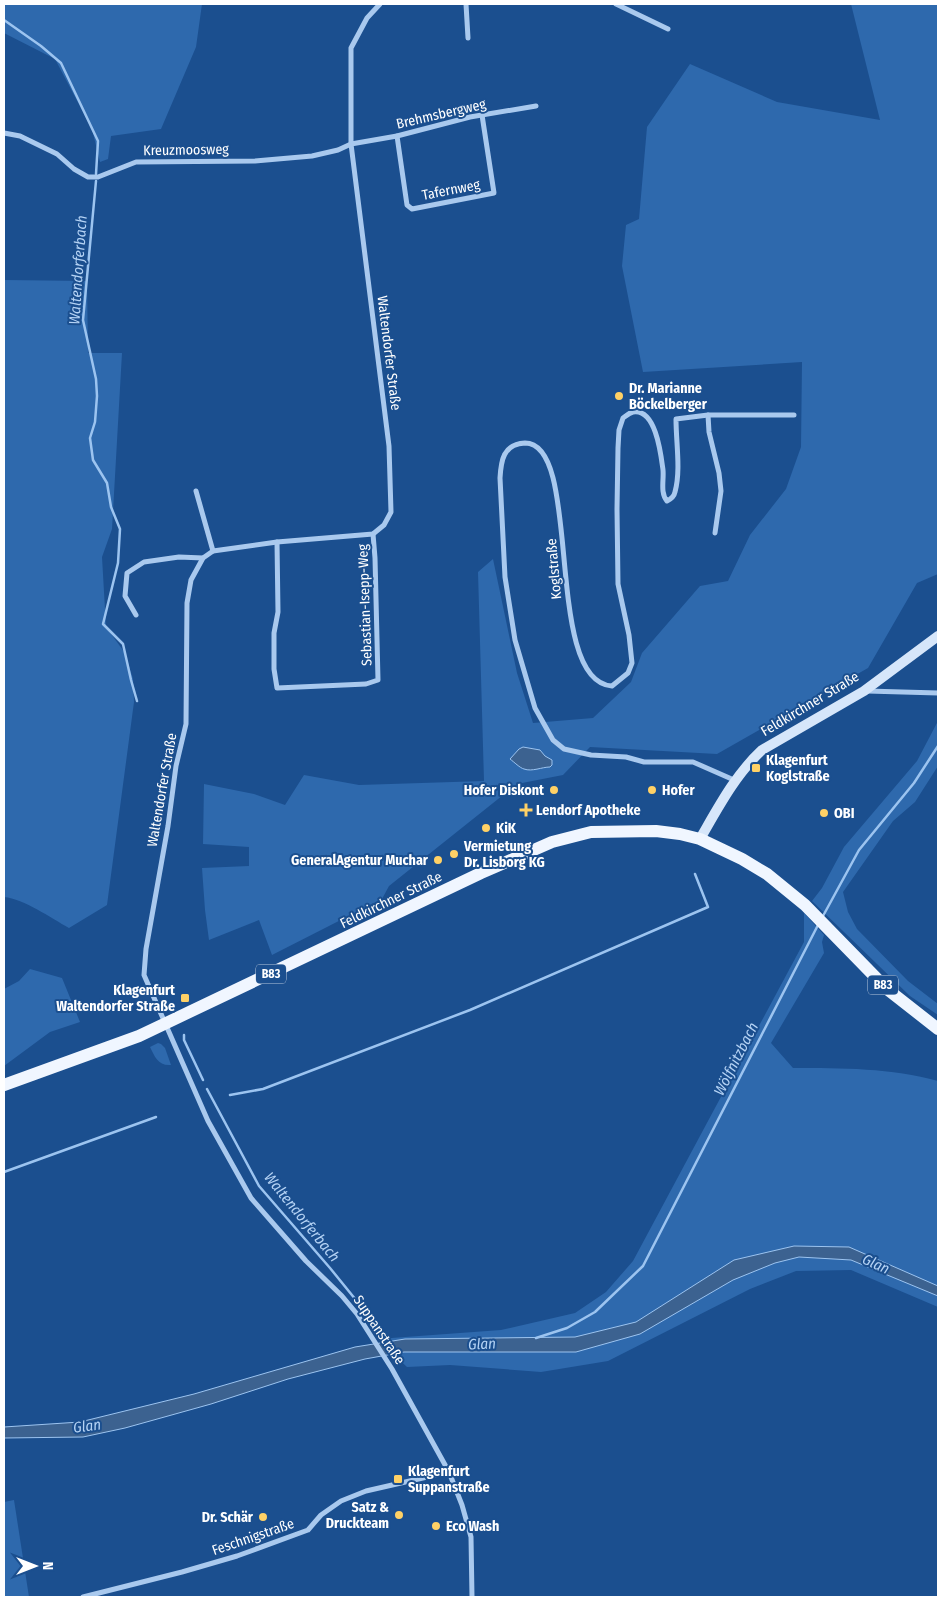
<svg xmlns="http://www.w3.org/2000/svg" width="942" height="1601" viewBox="0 0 942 1601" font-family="'Fira Sans Condensed',sans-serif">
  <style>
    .green { fill: #2e69ad }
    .water { fill: #3c6290; stroke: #9cc4f0 }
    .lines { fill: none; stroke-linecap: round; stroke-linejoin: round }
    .stream { stroke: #9cc4f0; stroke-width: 2.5 }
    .street { stroke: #a9c9ee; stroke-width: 5 }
    .secondary { stroke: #d6e6fa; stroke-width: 10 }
    .primary { stroke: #f0f6ff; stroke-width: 12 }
    .poi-dot { fill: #ffd166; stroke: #1b4f8f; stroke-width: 2 }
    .labels { text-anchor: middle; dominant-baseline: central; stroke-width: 4; stroke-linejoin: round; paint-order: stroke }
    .shield { fill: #1b4f8f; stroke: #bbcadd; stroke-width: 1 }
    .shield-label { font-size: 12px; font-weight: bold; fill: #fff }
    .street-label { font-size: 14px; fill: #fff; stroke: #1b4f8f }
    .poi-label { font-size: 14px; font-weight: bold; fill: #fff; stroke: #1b4f8f; text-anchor: start }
    .water-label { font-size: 15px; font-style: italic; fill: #b5d3f5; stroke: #1b4f8f }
  </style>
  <rect width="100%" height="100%" fill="#1b4f8f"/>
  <!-- green -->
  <g class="green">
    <polygon points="4,4 202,4 196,47 161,129 111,136 108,159 100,162 92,129 55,59 4,33"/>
    <polygon points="851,4 938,4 938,574 917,583 868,668 717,754 590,747 563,775 517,784 389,886 382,899 272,955 259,920 209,940 205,910 202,868 249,866 249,847 203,844 204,784 254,794 285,805 304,775 359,785 484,781 478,572 493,559 517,673 533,723 593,718 631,682 642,653 700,586 728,581 750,535 786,489 801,447 802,362 643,372 622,266 626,225 639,219 647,127 690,64 777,102 880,120"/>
    <path d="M 4,280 L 87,281 L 88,353 L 122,353 L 112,529 L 102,557 L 106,627 L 125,653 L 133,679 L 134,702 L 107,905 L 69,928 C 51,918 24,899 4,897 Z"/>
    <polygon points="938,721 938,766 915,802 893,821 843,892 848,912 857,929 908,981 938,1004 938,1015 910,996 812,901 822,888 844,847 917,761"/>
    <path d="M 804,913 L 824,935 L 822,942 L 824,953 L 771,1043 L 793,1068 C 841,1068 892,1068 938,1081 L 938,1307 L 851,1270 L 796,1271 L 750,1289 L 608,1361 L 541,1372 L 450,1365 L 407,1367 L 378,1339 L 501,1330 L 575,1313 L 606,1292 L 633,1261 L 804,942 Z"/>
    <polygon points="30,969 62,978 80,1022 50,1032 4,1066 4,989 19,981"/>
    <path d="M 158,1043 L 161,1044 L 165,1048 L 171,1065 C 158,1066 155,1057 150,1047 Z"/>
    <polygon points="14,1500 29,1597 4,1597 4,1502"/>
  </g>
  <!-- water -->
  <g class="water">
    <path d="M 523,747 L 540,750 L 545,756 L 552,760 L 552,765 L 550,767 C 542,767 532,772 524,769 C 520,768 514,762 510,759 L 519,749 Z"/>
    <polygon points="794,1246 849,1247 938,1286 938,1296 851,1260 799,1257 775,1263 733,1280 640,1334 576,1352 404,1352 365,1359 288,1379 211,1404 125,1428 83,1437 4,1438 4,1427 80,1422 194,1394 355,1347 405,1339 575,1337 636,1322 734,1260"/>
  </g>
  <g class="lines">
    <!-- stream -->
    <g class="stream">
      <polyline points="4,20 41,46 61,63 98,141 96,174"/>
      <polyline points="96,181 83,320 96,379 97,396 95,422 90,438 93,460 107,483 111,507 120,529 118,563 103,624 123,644 131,680 137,701"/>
      <polyline points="823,916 859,850 914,783 938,746"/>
      <polyline points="184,1035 184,1040 203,1080"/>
      <polyline points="207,1089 259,1186 330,1268 390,1342"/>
      <polyline points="230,1095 263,1089 470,1010 708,907 695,874"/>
      <polyline points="4,1172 156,1117"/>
      <polyline points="536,1338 567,1328 595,1312 643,1266 818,925"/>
    </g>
    <!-- street -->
    <g class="street">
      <polyline points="380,4 367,18 351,48 351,144 389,446 391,512 384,525 373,534 277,542 213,551 203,558 191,580 187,603 186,724 176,766 168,826 146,949 144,975 208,1121 251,1198 306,1261 342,1296 357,1314 392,1369 449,1472 462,1505 471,1537 472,1597"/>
      <polyline points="466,4 468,38"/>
      <polyline points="616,4 668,29"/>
      <polyline points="4,133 20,136 57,154 74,169 88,177 98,177 136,162 255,161 312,156 338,150 351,144 397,136 470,117 536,106"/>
      <polyline points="397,136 407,205 412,209 494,193 482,115"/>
      <polyline points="708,415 709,432 719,473 721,491 715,533"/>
      <polyline points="196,491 213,551"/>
      <polyline points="277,542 278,612 274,633 274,669 277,688 366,684 378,680 375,558 373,534"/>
      <polyline points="136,615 125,596 127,573 144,562 179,557 203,558"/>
      <polyline points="867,691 938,693"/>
      <path d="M 734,780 L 693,762 L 644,762 L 626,757 L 591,755 L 564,749 L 553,740 L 535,708 L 515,640 L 505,577 L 500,478 C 501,461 503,444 525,443 C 584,443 542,681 612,686 L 628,673 L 632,663 L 629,635 L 618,584 L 617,509 L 618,448 L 619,430 L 623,418 C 626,416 629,413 633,412 C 656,408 661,455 663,470 C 664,480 660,493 667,501 C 671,499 674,497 675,492 C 681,470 676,443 676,419 L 708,415 L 794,415"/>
      <polyline points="83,1597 182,1572 237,1556 308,1530 321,1515 341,1501 366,1491 449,1472"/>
    </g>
    <!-- secondary -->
    <path class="secondary" d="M 700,839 C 718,808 735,775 762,750 L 864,691 L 938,636"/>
    <!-- primary -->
    <polyline class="primary" points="4,1085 139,1036 481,873 552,842 591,832 656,831 680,834 700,839 742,859 767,874 805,905 887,989 938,1029"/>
  </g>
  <!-- markers -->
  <g class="poi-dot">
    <circle cx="619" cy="396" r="5"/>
    <rect x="751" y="763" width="10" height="10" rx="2.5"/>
    <circle cx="554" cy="790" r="5"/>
    <circle cx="652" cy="790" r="5"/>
    <path d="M523.5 802.5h5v5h5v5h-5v5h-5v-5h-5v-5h5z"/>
    <circle cx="824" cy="813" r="5"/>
    <circle cx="486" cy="828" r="5"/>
    <circle cx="454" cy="854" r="5"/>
    <circle cx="438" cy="860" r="5"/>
    <rect x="180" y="993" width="10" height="10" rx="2.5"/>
    <rect x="393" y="1474" width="10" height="10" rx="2.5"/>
    <circle cx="399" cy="1515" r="5"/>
    <circle cx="263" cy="1517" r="5"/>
    <circle cx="436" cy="1526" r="5"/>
  </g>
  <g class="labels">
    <!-- shield labels -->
    <g class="shield">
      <rect x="256" y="964.5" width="30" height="19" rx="4"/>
      <rect x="868" y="975.5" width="30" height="19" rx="4"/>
    </g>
    <g class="shield-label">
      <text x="271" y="974">B83</text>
      <text x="883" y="985">B83</text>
    </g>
    <!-- street labels -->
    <g class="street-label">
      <text transform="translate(441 114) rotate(-13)">Brehmsbergweg</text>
      <text transform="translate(186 150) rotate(-1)">Kreuzmoosweg</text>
      <text transform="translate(451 190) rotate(-11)">Tafernweg</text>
      <text transform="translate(389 353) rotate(83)">Waltendorfer Straße</text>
      <text transform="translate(554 569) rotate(-95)">Koglstraße</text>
      <text transform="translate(365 605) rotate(-92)">Sebastian-Isepp-Weg</text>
      <text transform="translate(810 704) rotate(-31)">Feldkirchner Straße</text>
      <text transform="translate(162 790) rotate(-80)">Waltendorfer Straße</text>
      <text transform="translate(391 900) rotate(-26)">Feldkirchner Straße</text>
      <text transform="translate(379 1330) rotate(56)">Suppanstraße</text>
      <text transform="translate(253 1537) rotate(-19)">Feschnigstraße</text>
    </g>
    <!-- poi labels -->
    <g class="poi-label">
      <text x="629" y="388">Dr. Marianne<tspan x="629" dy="16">Böckelberger</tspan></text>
      <text x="766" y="760">Klagenfurt<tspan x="766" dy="16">Koglstraße</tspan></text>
      <text x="544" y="790" text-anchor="end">Hofer Diskont</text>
      <text x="662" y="790">Hofer</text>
      <text x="536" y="810">Lendorf Apotheke</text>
      <text x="834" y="813">OBI</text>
      <text x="496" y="828">KiK</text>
      <text x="464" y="846">Vermietung<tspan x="464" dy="16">Dr. Lisborg KG</tspan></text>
      <text x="428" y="860" text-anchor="end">GeneralAgentur Muchar</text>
      <text x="175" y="990" text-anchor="end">Klagenfurt<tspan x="175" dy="16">Waltendorfer Straße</tspan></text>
      <text x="408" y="1471">Klagenfurt<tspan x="408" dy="16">Suppanstraße</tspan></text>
      <text x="389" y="1507" text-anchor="end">Satz &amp;<tspan x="389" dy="16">Druckteam</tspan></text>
      <text x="253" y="1517" text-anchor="end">Dr. Schär</text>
      <text x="446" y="1526">Eco Wash</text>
    </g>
    <!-- water labels -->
    <g class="water-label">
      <text transform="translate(78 270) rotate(-86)">Waltendorferbach</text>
      <text transform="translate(736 1059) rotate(-63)">Wölfnitzbach</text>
      <text transform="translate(302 1217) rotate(51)">Waltendorferbach</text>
      <text transform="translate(876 1264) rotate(24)">Glan</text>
      <text transform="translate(482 1344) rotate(-2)">Glan</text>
      <text transform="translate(87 1426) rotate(-7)">Glan</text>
    </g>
  </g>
  <!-- border -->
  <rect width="942" height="1601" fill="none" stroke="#ffffff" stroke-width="10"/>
  <!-- north arrow -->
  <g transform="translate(35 1566) rotate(90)" stroke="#1b4f8f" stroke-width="4" paint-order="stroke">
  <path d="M0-4L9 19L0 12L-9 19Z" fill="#ffffff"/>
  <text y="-8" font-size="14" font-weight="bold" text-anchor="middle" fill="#ffffff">N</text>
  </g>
</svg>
